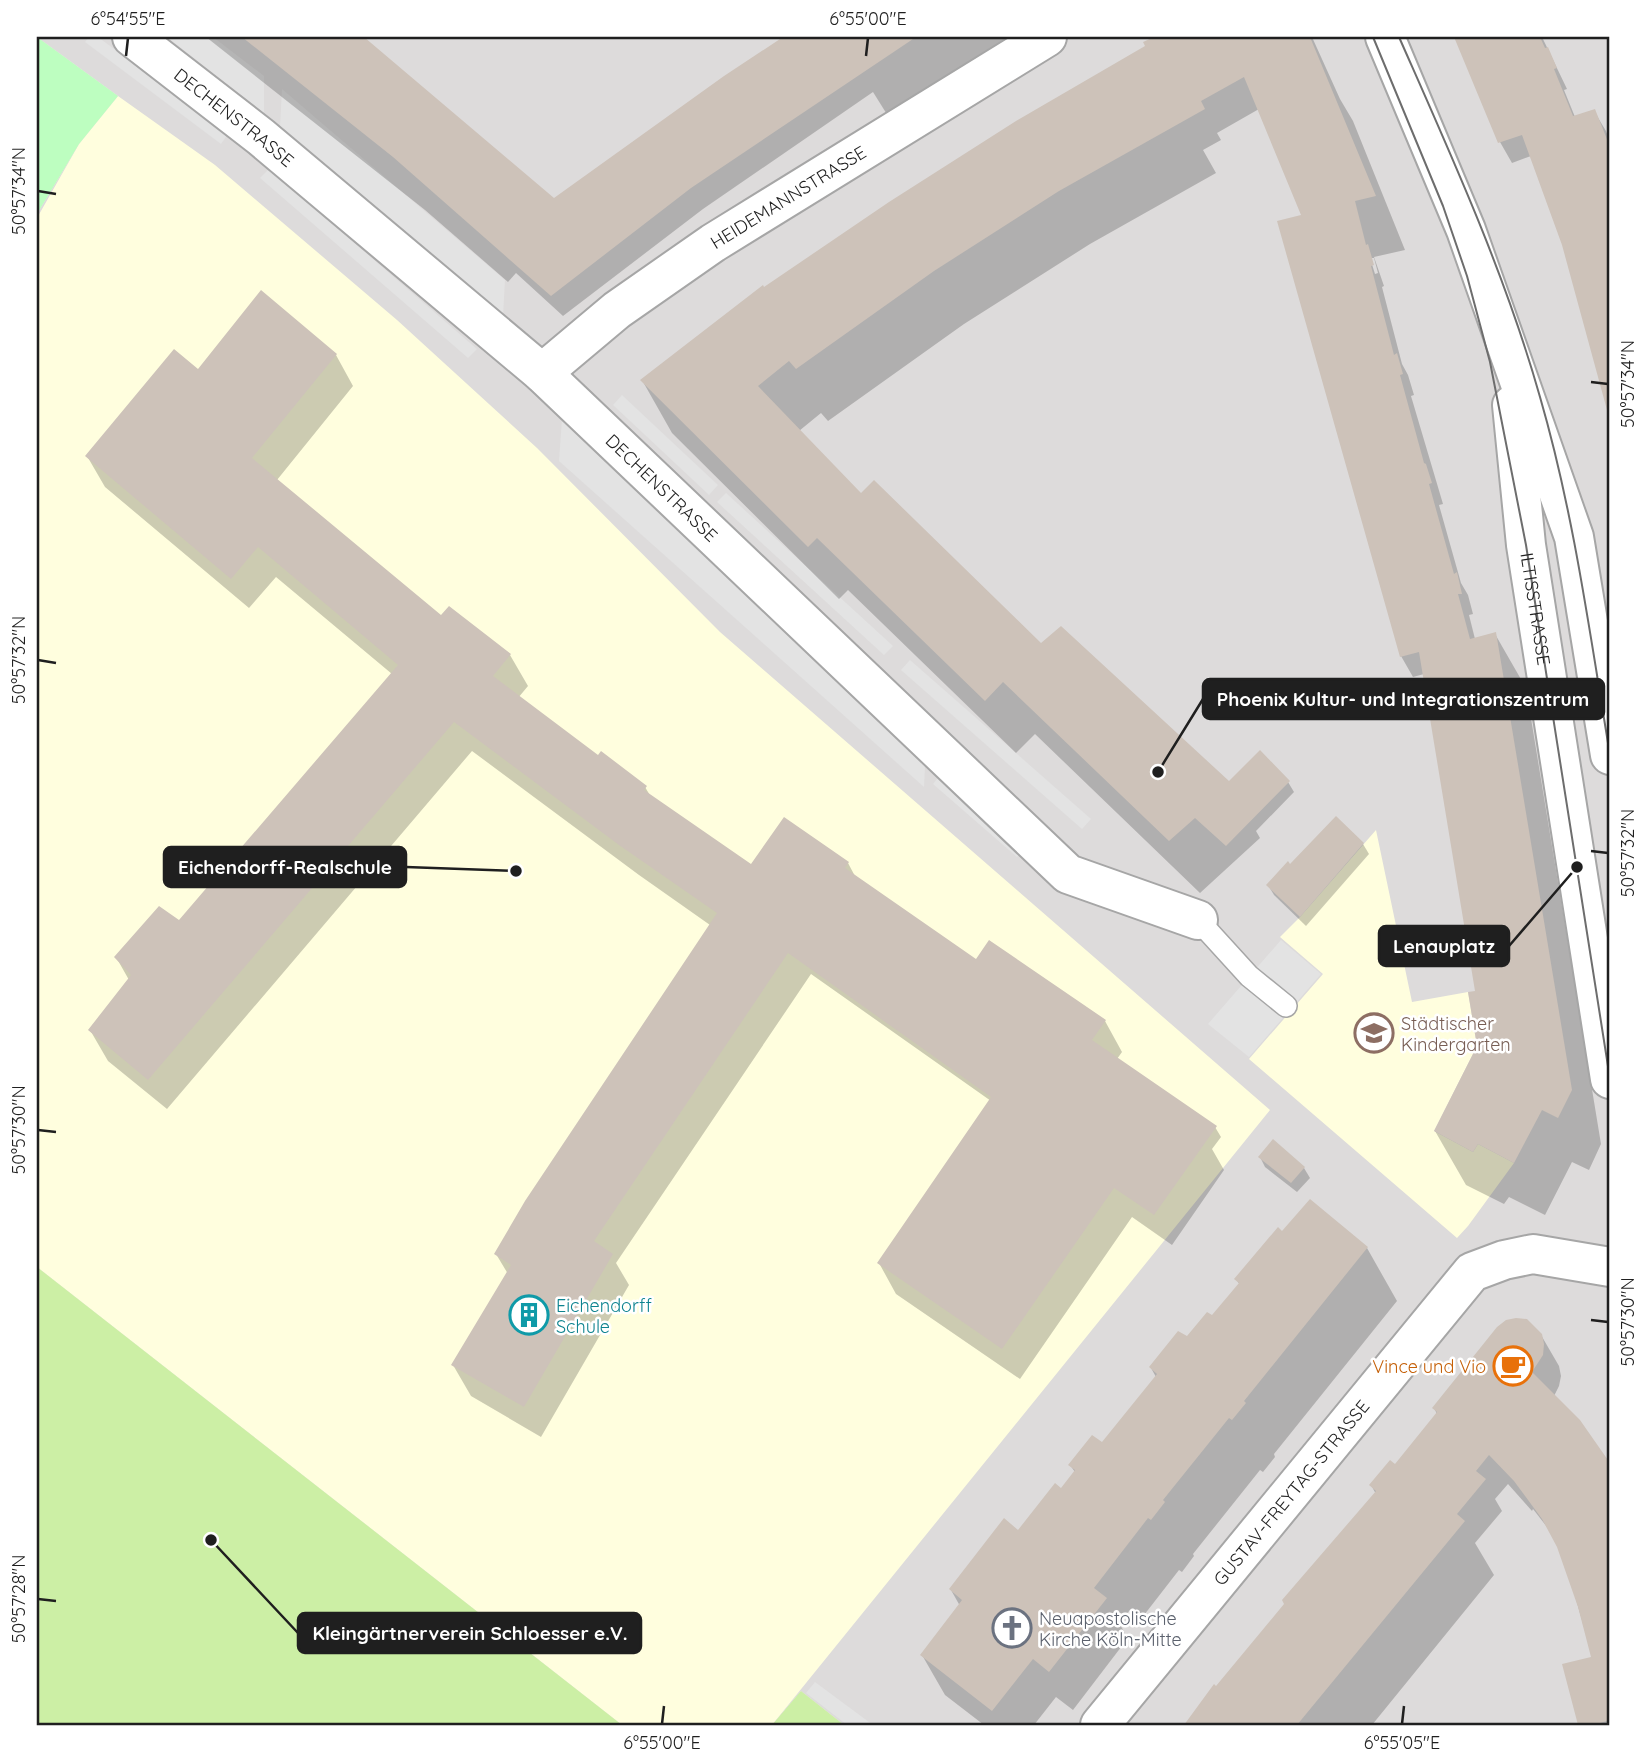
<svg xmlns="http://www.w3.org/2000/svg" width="1647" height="1762" viewBox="0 0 1647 1762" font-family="Quicksand,sans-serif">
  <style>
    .residential { fill: #dddbdb }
    .education { fill: #fffede }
    .grass { fill: #ccefa5 }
    .park { fill: #bdfec0 }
    .parking { fill: #e3e3e3 }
    .shadow { fill: #0003; fill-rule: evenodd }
    .building { fill: #cdc2b9 }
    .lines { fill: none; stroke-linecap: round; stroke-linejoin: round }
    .service-casing { stroke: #a6a6a6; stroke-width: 24 }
    .minor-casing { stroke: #a6a6a6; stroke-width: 42 }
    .tertiary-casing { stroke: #a6a6a6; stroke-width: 42 }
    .service { stroke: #fff; stroke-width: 21 }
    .minor { stroke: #fff; stroke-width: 38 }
    .tertiary { stroke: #fff; stroke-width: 38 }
    .tram { stroke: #6d6d6d; stroke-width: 2 }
    .ticks { fill: none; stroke: #1f1f1f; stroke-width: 2.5 }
    .labels { text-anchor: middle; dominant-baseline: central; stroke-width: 5; stroke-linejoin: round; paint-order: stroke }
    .street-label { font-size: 18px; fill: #1f1f1f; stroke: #fff }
    .education-label { font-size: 18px; fill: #785e54; stroke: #fff; text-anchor: start }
    .culture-label { font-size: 18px; fill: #0d838f; stroke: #fff; text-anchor: start }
    .food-label { font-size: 18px; fill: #c56008; stroke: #fff; text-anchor: end }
    .worship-label { font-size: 18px; fill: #5b616d; stroke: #fff; text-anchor: start }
    .leader { fill: none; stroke: #1f1f1f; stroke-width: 2.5 }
    .callout-dot { fill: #1f1f1f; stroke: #fff; stroke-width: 2.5 }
    .callout { fill: #1f1f1f; stroke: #1f1f1f; stroke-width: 2.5 }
    .callout-label { font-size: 19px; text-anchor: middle; font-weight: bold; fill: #fff }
    .neatline { fill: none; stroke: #1f1f1f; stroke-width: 2.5 }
    .ticks-label { font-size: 18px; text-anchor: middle; fill: #1f1f1f }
  </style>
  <rect width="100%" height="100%" fill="#f0ece4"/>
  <!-- residential -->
  <polygon class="residential" points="37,37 1610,37 1610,1725 844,1725 801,1691 772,1725 622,1725 37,1267 37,214 79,144 118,96"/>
  <!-- education -->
  <g class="education">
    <polygon points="118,96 215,165 397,320 537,448 720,632 1270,1110 772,1725 622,1725 37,1267 37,218 79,144"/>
    <polygon points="1376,830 1412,1002 1468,992 1477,1046 1434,1131 1473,1152 1478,1144 1514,1163 1468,1226 1457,1238 1249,1059 1323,974 1280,937 1300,917"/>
  </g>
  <!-- grass -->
  <g class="grass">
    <polygon points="37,1267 622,1725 37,1725"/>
    <polygon points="801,1691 844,1725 772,1725"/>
  </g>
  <!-- park -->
  <polygon class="park" points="37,37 118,96 79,144 37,214"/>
  <!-- parking -->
  <g class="parking">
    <polygon points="89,37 98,37 228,134 221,144 85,42"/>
    <polygon points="167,37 213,37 264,76 264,113"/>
    <polygon points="282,89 505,280 503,317 393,221 280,127"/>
    <polygon points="269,169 477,349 468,358 260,178"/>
    <polygon points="622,395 718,485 709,495 613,405"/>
    <polygon points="562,419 573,424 926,746 924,787 559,461"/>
    <polygon points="726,493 893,646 884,655 717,502"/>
    <polygon points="910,660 1091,819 1082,829 901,670"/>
    <polygon points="942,773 1026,847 1017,857 933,784"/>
    <polygon points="1281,940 1321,974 1249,1057 1208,1024"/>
    <polygon points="815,1682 873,1725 847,1725 806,1693"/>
  </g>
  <!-- shadow -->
  <g class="shadow">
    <polygon points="206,37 362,37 554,200 725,77 786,37 1033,37 893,124 873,92 703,209 563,316 516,273 508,282 425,210"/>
    <path d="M 1157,37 L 1312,37 L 1340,99 L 1353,121 L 1405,250 L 1374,257 L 1384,286 L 1382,287 L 1402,364 L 1408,375 L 1414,395 L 1411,396 L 1443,504 L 1439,505 L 1461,583 L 1468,595 L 1473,614 L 1469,615 L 1475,639 L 1495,634 L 1526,688 L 1601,1144 L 1589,1170 L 1572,1162 L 1545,1215 L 1509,1197 L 1504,1204 L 1466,1185 L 1435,1131 L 1479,1046 L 1477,993 L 1424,674 L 1413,677 L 1401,656 L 1303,216 L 1259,109 L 1217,133 L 1221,140 L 1203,150 L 1216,173 L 1090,244 L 964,324 L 828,421 L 821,413 L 799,431 L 861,495 L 1042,645 L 1229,784 L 1288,782 L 1294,792 L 1256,831 L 1260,838 L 1200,893 L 1035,734 L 1016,753 L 848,590 L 839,599 L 672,433 L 642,380 L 764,289 L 1161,77 L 1146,43 ZM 1370,258 L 1374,258 L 1378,273 L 1375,274 Z"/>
    <polygon points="1456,37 1542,37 1567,89 1564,90 1575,117 1594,111 1606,131 1610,142 1610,418 1597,359 1564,245 1531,156 1512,163 1500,142"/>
    <polygon points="336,355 353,386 277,480 442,617 449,608 510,655 528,686 518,698 599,758 645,787 651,797 751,867 848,863 856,878 977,961 1105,1021 1122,1052 1117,1059 1215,1127 1221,1137 1212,1149 1224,1170 1172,1245 1132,1217 1020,1379 896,1294 879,1263 991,1101 811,974 616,1263 629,1285 541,1437 471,1396 453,1365 508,1274 496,1254 710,925 639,875 472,751 167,1109 108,1061 90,1030 129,980 116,957 179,922 392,674 276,577 249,608 105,487 87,456 199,372"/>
    <polygon points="1363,844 1369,854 1306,926 1274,895 1268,885 1290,866"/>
    <polygon points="1273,1142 1304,1168 1310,1178 1297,1192 1265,1167 1260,1157"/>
    <polygon points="1282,1233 1367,1248 1397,1301 1274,1454 1275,1457 1263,1472 1260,1470 1193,1554 1194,1556 1182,1572 1179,1570 1141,1619 1130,1610 1119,1623 1128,1638 1073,1710 1056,1697 1034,1725 984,1725 945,1695 922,1655 960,1606 951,1590 1019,1532 1061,1490 1075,1472 1070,1465 1102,1444 1156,1377 1151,1368 1212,1318 1240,1285 1236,1279"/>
    <polygon points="1541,1335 1559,1366 1561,1376 1559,1386 1554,1396 1578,1421 1610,1467 1610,1725 1580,1725 1564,1665 1593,1659 1568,1571 1554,1536 1533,1509 1532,1511 1508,1484 1495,1499 1502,1511 1475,1543 1494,1575 1372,1725 1186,1725 1376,1494 1371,1485 1400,1470 1437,1414 1434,1408"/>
  </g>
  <!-- building -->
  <g class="building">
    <polygon points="242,37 364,37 554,198 724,76 783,37 916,37 691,188 551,296 393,157"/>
    <polygon points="1154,37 1310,37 1376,196 1355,201 1366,245 1368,244 1374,265 1371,266 1394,355 1397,353 1403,374 1400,375 1424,463 1426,464 1432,483 1429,484 1454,574 1457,572 1462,594 1458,594 1470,639 1496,632 1572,1090 1558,1118 1542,1110 1514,1163 1478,1144 1473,1152 1434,1131 1477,1046 1468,992 1475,991 1419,652 1400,657 1277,221 1301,215 1244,77 1201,101 1205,109 1059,191 934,271 796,369 789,361 758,386 861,493 874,480 1041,643 1061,626 1229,781 1260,750 1290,781 1226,846 1195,818 1169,841 1003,682 985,701 817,538 808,547 640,380 763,285 764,287 889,202 1016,121 1145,46 1143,42"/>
    <polygon points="1454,37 1540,37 1545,48 1548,47 1557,68 1554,69 1573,116 1595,109 1610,147 1610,421 1562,245 1522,135 1498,143"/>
    <polygon points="261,290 337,354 252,458 441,615 449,606 511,654 493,676 598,755 601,751 647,786 644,790 751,864 784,817 849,862 845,868 976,959 989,940 1106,1020 1092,1040 1217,1126 1154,1215 1114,1188 1002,1349 877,1263 991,1097 788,953 594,1241 613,1254 524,1407 451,1365 511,1265 494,1254 525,1201 717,913 619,845 454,722 148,1080 88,1030 131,975 114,957 159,906 179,920 398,665 258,547 231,579 85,456 174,349 198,369"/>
    <polygon points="1336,816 1364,843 1300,917 1266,885 1288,861 1290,864"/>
    <polygon points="1273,1139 1305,1167 1291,1183 1258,1157"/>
    <polygon points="1310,1199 1368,1247 1244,1401 1246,1403 1232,1420 1229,1418 1163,1500 1165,1502 1151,1520 1148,1518 1094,1588 1107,1598 1049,1672 1033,1659 992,1711 920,1655 962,1600 949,1589 1004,1518 1018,1530 1055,1483 1061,1488 1075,1470 1068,1465 1092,1435 1102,1442 1157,1374 1149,1367 1178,1331 1187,1336 1207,1312 1212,1315 1239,1283 1234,1279 1278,1227 1282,1231"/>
    <polygon points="1516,1318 1527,1319 1542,1334 1544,1344 1543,1355 1532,1372 1580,1420 1610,1463 1610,1725 1607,1721 1593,1725 1578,1725 1562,1664 1591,1657 1578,1607 1557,1547 1542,1519 1514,1481 1489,1455 1476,1471 1486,1479 1457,1514 1465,1521 1297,1725 1184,1725 1214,1684 1216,1686 1284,1604 1282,1600 1376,1491 1369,1485 1390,1460 1395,1464 1437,1412 1432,1408 1497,1327 1506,1320"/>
  </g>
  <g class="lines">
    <!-- service casing -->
    <g class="service-casing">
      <polyline id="service" points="1198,920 1249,976 1286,1006"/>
    </g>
    <!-- minor casing -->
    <g class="minor-casing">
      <g id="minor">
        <path id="s1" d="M 132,37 L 261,137 L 542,373 L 1068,874 L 1198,920"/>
        <path id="s2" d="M 542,373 L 617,310 L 713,243 L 1047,37"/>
        <path id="s3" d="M 1100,1725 L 1472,1272 L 1504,1260 L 1533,1254 L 1610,1267"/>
      </g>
    </g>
    <!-- tertiary casing -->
    <g class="tertiary-casing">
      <g id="tertiary">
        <polyline points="1385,37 1466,230 1574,537 1610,755"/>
        <polyline points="1512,405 1526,545 1610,1079"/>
      </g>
    </g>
    <!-- service -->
    <use href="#service" class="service"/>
    <!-- minor -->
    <use href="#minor" class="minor"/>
    <!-- tertiary -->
    <use href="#tertiary" class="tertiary"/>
    <!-- tram -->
    <g class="tram">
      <path id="s4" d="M 1373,37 L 1443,206 L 1467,276 L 1490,362 L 1526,545 L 1610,1079"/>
      <path d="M 1399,37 C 1451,155 1505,273 1540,397 C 1574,514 1590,635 1610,755"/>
    </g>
  </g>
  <!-- ticks -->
  <path class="ticks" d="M 126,56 L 128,38M 866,56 L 868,38M 38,191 L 56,194M 1591,382 L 1608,384M 38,660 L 56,663M 1591,851 L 1608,853M 38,1130 L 56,1132M 1591,1320 L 1608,1322M 38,1599 L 56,1601M 662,1724 L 664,1706M 1402,1724 L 1404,1706"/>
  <!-- icons -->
  <defs>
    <g id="school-ring" transform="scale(2.0125)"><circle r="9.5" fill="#fff" stroke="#8d6e63" stroke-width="1.5"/><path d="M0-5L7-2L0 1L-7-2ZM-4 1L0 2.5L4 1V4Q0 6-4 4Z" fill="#8d6e63"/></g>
    <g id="building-ring" transform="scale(2.0125)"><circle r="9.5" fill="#fff" stroke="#0f9aa8" stroke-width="1.5"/><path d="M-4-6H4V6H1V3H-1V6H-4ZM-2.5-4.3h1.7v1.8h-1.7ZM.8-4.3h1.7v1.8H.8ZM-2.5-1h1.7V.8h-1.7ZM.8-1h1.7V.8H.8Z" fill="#0f9aa8"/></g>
    <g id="cafe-ring" transform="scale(2.0125)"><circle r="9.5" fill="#fff" stroke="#e8710a" stroke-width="1.5"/><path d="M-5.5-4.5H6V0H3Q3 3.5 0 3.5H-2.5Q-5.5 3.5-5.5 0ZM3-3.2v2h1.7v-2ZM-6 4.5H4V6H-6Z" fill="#e8710a"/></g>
    <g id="church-ring" transform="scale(2.0125)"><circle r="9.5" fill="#fff" stroke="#6b7280" stroke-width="1.5"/><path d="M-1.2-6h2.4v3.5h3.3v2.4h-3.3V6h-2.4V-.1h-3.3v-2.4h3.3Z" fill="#6b7280"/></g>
  </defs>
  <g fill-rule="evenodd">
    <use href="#school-ring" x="1374" y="1033"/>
    <use href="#building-ring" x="529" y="1315"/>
    <use href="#cafe-ring" x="1513" y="1366"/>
    <use href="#church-ring" x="1012" y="1628"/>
  </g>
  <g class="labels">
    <!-- street labels -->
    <g class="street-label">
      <text stroke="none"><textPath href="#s1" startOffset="130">DECHENSTRASSE</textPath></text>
      <text stroke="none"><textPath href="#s2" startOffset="303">HEIDEMANNSTRASSE</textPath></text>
      <text stroke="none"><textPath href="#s1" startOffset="696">DECHENSTRASSE</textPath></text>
      <text stroke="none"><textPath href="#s4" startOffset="597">ILTISSTRASSE</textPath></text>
      <text stroke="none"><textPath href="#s3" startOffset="301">GUSTAV-FREYTAG-STRASSE</textPath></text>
    </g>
    <!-- education labels -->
    <g class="education-label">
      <text x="1401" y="1023">Städtischer<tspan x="1401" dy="21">Kindergarten</tspan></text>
    </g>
    <!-- culture labels -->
    <g class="culture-label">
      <text x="556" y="1305">Eichendorff<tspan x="556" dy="21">Schule</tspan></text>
    </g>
    <!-- food labels -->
    <g class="food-label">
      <text x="1486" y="1366">Vince und Vio</text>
    </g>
    <!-- worship labels -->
    <g class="worship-label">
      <text x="1039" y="1618">Neuapostolische<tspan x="1039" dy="21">Kirche Köln-Mitte</tspan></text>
    </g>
  </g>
  <!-- callouts -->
  <path class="leader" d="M1158 772L1203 699M516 871L406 867M1577 867L1509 946M211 1540L298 1633"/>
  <g class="callout-dot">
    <circle cx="1158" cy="772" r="7"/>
    <circle cx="516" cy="871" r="7"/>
    <circle cx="1577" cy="867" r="7"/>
    <circle cx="211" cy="1540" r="7"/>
  </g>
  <g class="callout">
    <rect x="1203" y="679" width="401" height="40" rx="7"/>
    <rect x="164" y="847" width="242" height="40" rx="7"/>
    <rect x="1379" y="926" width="130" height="40" rx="7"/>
    <rect x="298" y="1613" width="343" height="40" rx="7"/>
  </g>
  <g class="callout-label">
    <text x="1403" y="706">Phoenix Kultur- und Integrationszentrum</text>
    <text x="285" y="874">Eichendorff-Realschule</text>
    <text x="1444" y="953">Lenauplatz</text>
    <text x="470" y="1640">Kleingärtnerverein Schloesser e.V.</text>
  </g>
  <!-- border -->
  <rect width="1647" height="1762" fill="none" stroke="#ffffff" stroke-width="77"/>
  <rect x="38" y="38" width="1570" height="1686" class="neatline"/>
  <g class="ticks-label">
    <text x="128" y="25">6°54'55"E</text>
    <text x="868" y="25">6°55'00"E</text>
    <text transform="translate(19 191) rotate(-90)" y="6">50°57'34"N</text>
    <text transform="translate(1628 384) rotate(-90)" y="6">50°57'34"N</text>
    <text transform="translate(19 660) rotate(-90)" y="6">50°57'32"N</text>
    <text transform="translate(1628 853) rotate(-90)" y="6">50°57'32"N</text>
    <text transform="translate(19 1130) rotate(-90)" y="6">50°57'30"N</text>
    <text transform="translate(1628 1322) rotate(-90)" y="6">50°57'30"N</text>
    <text transform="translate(19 1599) rotate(-90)" y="6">50°57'28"N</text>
    <text x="662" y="1749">6°55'00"E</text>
    <text x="1402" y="1749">6°55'05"E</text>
  </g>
</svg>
